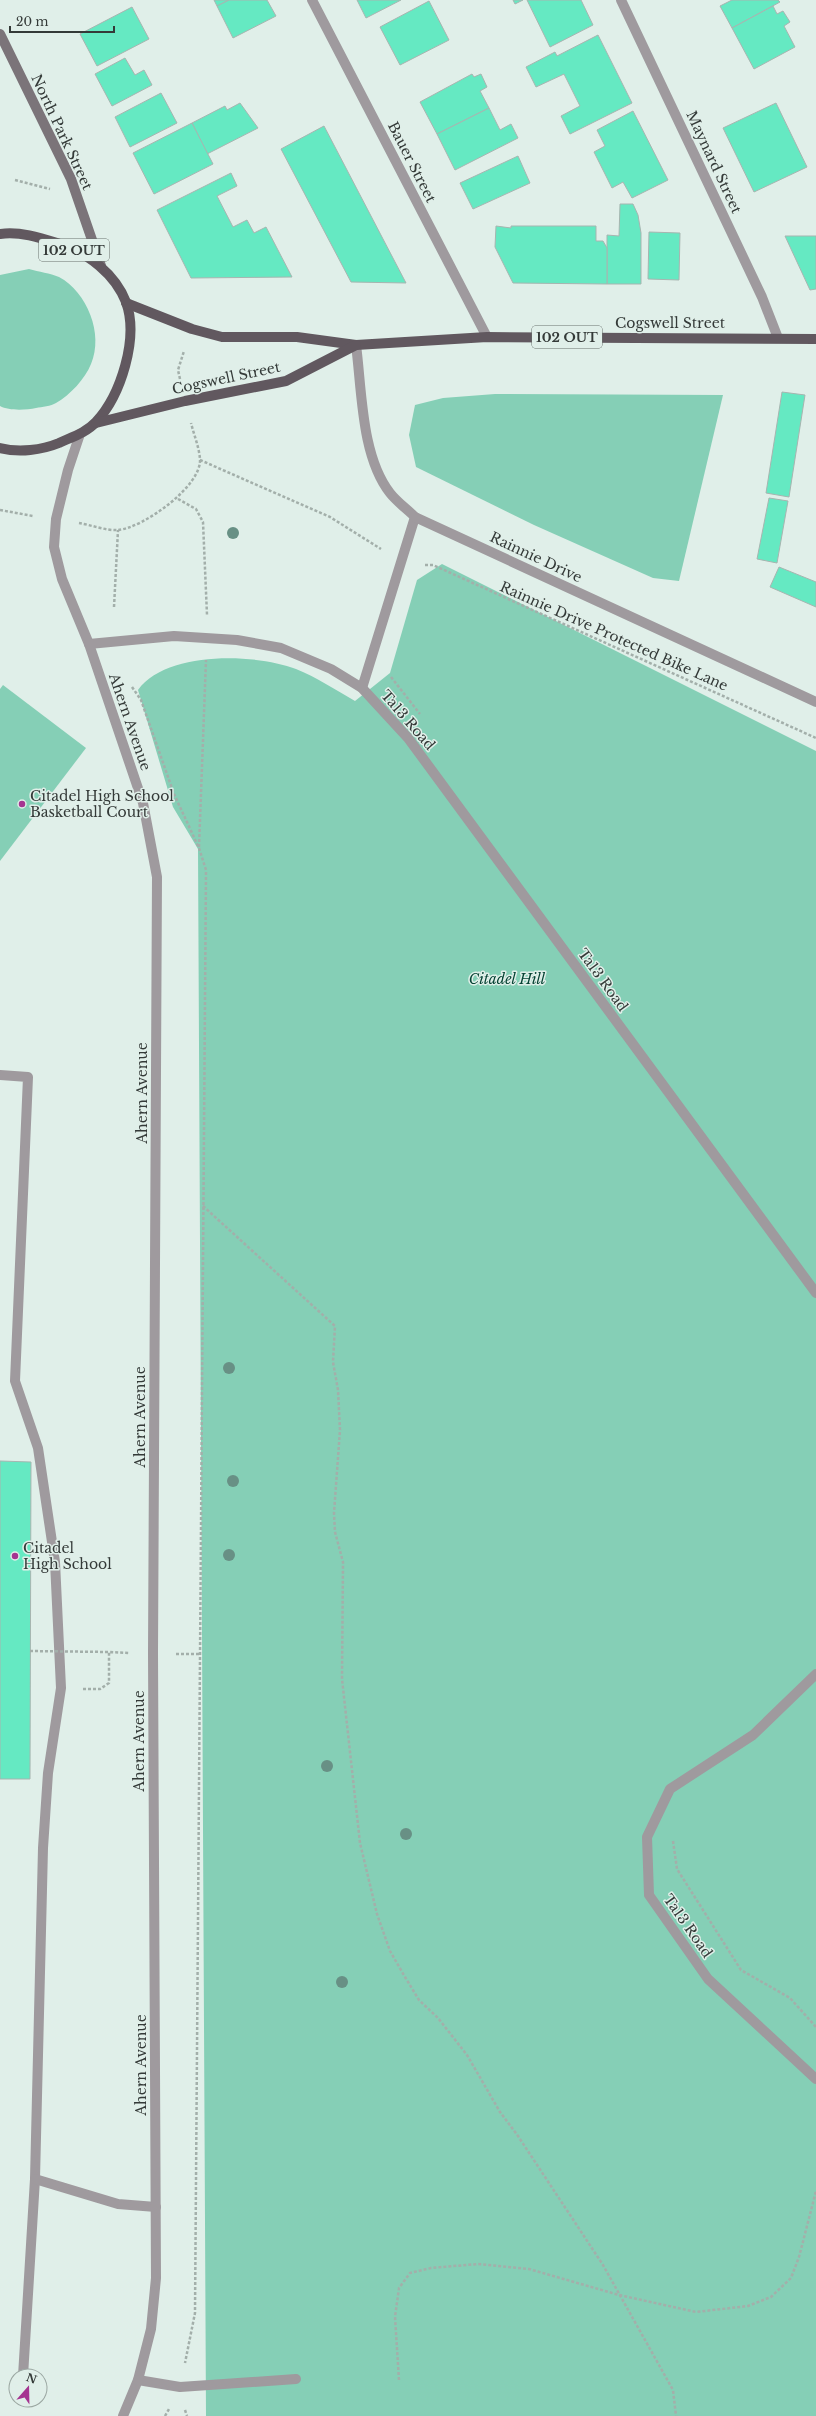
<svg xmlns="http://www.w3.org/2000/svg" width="816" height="2416" viewBox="0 0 816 2416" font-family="'Libre Baskerville',serif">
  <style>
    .green { fill: #85cfb6 }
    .building { fill: #65e9c2; stroke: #a7b5b0 }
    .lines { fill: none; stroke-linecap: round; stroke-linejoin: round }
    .path { stroke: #a3afaa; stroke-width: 2.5; stroke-dasharray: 3 2; stroke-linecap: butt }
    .service { stroke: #9f9a9e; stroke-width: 10 }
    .minor { stroke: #9f9a9e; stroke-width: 10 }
    .tertiary { stroke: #9f9a9e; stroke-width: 10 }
    .secondary { stroke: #7b7479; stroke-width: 10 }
    .primary { stroke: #61585f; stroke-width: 10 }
    .path-bridge { stroke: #a3afaa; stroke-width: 2.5; stroke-dasharray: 3 2; stroke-linecap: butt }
    .tree { fill: #689085 }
    .poi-dot { fill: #a53491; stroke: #e0efe9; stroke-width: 1.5 }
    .labels { text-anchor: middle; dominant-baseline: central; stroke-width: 3; stroke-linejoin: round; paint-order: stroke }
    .shield { fill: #e0efe9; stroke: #68706d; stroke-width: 1 }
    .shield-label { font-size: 13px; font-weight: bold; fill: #343a38 }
    .street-label { font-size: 14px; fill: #343a38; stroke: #e0efe9 }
    .poi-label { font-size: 14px; fill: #343a38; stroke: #e0efe9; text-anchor: start }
    .park-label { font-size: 14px; font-style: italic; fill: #064334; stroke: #e0efe9 }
  </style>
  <rect width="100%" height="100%" fill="#e0efe9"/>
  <!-- green -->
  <g class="green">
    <path d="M 29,269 C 39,272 50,273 59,277 C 87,292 104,334 91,364 C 85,379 70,395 56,403 C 51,406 42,407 36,408 C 26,410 9,411 0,406 L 0,275 Z"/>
    <polygon points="495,394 723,395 679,581 653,578 534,525 416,467 409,435 415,405 443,398"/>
    <path d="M 442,564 L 816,751 L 816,2416 L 206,2416 L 198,849 L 173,807 L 138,690 C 166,651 254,653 296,669 C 316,677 336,690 355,701 L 390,673 L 417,580 Z"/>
    <polygon points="3,685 86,748 0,861 0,689"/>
  </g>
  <!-- building -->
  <g class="building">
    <polygon points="214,0 229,0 217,6"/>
    <polygon points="229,0 267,0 276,16 233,38 217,6"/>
    <polygon points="357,0 401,0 366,18"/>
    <polygon points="513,0 523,0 515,4"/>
    <polygon points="527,0 581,0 593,25 550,47"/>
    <polygon points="732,0 778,0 780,2 732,28 720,6"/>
    <polygon points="429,1 449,40 400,65 380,27"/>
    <polygon points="773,6 777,14 783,11 790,22 784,26 795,47 754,69 732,28"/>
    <polygon points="132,7 149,39 97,66 80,34"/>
    <polygon points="598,35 632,103 570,134 561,116 580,106 564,74 536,87 526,67 555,52 557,56"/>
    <polygon points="125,58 135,75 144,70 152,85 112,106 95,74"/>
    <polygon points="472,74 474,77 481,74 487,87 480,91 489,108 437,134 420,102"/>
    <polygon points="161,93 177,123 130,147 115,117"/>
    <polygon points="240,103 258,128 207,154 192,123 225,106 227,110"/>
    <polygon points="776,103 807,167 754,192 723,128"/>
    <polygon points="489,108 500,130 511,124 518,138 455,170 437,134"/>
    <polygon points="633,111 668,180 632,198 623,182 612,188 594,152 605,146 597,130"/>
    <polygon points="192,123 213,164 154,194 133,153"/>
    <polygon points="324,126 406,283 351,282 281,149"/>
    <polygon points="518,156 530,183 473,209 460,183"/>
    <polygon points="231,173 237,186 217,196 233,227 247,220 254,233 266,227 292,277 191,278 157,210"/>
    <polygon points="620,204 633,204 638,215 641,233 641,284 607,284 607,235 619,236"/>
    <polygon points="496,226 511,228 511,226 596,226 596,241 603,241 607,248 607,284 513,283 495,247"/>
    <polygon points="649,232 680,233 679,280 648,279"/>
    <polygon points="785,236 816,236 816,289 810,290"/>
    <polygon points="782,392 805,395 789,497 766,493"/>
    <polygon points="769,498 788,501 777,563 757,559"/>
    <polygon points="779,567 816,582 816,607 770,587"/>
    <polygon points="0,1461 31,1462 30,1779 0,1779"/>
  </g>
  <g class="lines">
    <!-- path -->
    <g class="path">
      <polyline points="15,180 50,189"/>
      <polyline points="180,379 178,370 184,351"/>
      <polyline points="200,460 330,517 381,549"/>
      <polyline points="178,499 196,509 203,522 207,615"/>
      <polyline points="0,510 33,516"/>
      <path d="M 79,523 C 91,525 107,531 118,530 C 143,528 202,486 200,459 C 199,447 194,435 191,423"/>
      <polyline points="425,565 433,565 816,738"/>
      <polyline points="114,607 118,530"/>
      <polyline points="391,677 420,714"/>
      <polyline points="132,687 141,700 174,794 199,848 206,870 195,2313 185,2363"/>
      <polyline points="199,847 206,660"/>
      <polyline points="203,1206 335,1326 333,1362 338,1390 340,1430 334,1513 335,1532 343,1562 342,1679 360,1843 377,1914 390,1951 405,1977 419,2000 438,2018 467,2055 500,2112 518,2136 603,2265 673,2390 676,2416"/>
      <polyline points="176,1654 199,1654"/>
      <polyline points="83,1689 100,1689 109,1683 109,1652 129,1653"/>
      <polyline points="673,1841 677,1869 741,1970 790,1998 816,2027"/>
      <polyline points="399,2380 395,2317 399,2288 410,2273 431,2268 478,2264 529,2269 619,2295 696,2312 748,2306 771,2297 791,2278 799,2257 816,2191"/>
      <polyline points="185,2410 187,2416"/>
      <polyline points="165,2416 169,2409"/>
    </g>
    <!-- service -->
    <g class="service">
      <polyline points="89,644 174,636 237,640 281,648 331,669 362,688 408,738 816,1293"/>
      <polyline points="362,688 415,517"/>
      <polyline points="0,1075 28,1077 15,1381 38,1448 55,1562 61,1688 48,1773 43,1848 35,2179 23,2376"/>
      <polyline points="816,1674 753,1735 670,1789 647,1837 649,1895 708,1979 816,2079"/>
      <polyline points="35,2179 118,2204 156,2207"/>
      <polyline points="138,2380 180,2387 296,2379"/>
    </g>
    <!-- minor -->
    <g class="minor">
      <polyline points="312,0 487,337"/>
      <polyline points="621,0 762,297 778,338"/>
      <path d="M 356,345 C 362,390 361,456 390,493 C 397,502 407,509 415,517 L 816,702"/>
    </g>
    <!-- tertiary -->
    <polyline class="tertiary" points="80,434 68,470 56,519 54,547 62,579 89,644 143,803 157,877 153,1653 156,2278 151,2329 138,2380 123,2416"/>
    <!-- secondary -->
    <polyline class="secondary" points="0,34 71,179 101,266"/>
    <!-- primary -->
    <g class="primary">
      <path d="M 0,234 C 20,231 41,238 60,244 C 88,253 115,274 126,302 C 139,338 121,395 96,422 C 87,432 72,437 59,443 C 42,450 19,453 0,448"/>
      <polyline points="126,303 192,329 222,337 297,337 356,345 487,337 816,339"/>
      <polyline points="96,423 185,401 286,381 356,345"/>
    </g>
    <!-- path-bridge -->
    <polyline class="path-bridge" points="30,1651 109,1652"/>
  </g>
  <!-- trees -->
  <g class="tree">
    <circle cx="233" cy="533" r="6"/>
    <circle cx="229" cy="1368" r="6"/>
    <circle cx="233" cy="1481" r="6"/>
    <circle cx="229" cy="1555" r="6"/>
    <circle cx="327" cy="1766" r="6"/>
    <circle cx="406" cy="1834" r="6"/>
    <circle cx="342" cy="1982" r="6"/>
  </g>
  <!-- markers -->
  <g class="poi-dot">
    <circle cx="22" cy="804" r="4"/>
    <circle cx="15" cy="1556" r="4"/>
  </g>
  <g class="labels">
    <!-- shield labels -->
    <g class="shield">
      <rect x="39" y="239" width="70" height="22" rx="3"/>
      <rect x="532" y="326" width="70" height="22" rx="3"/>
    </g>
    <g class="shield-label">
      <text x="74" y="250">102 OUT</text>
      <text x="567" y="337">102 OUT</text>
    </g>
    <!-- street labels -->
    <g class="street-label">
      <text transform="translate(62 132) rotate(65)">North Park Street</text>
      <text transform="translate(412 162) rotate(63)">Bauer Street</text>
      <text transform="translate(714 162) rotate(65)">Maynard Street</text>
      <text x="670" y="323">Cogswell Street</text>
      <text transform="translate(226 378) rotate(-12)">Cogswell Street</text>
      <text transform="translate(536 557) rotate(25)">Rainnie Drive</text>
      <text transform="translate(614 636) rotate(24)">Rainnie Drive Protected Bike Lane</text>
      <text transform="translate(408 720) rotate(49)">Ta13 Road</text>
      <text transform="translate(130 722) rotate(71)">Ahern Avenue</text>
      <text transform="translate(603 980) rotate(54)">Ta13 Road</text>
      <text transform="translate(142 1093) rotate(-90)">Ahern Avenue</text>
      <text transform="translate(140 1417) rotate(-90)">Ahern Avenue</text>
      <text transform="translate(139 1741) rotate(-90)">Ahern Avenue</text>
      <text transform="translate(688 1926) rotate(55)">Ta13 Road</text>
      <text transform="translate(141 2065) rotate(-90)">Ahern Avenue</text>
    </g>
    <!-- poi labels -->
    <g class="poi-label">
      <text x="30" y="796">Citadel High School<tspan x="30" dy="16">Basketball Court</tspan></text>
      <text x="23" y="1548">Citadel<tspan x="23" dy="16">High School</tspan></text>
    </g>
    <!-- park labels -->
    <g class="park-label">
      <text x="507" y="979">Citadel Hill</text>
    </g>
  </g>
  <!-- north arrow -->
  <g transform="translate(28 2388) rotate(20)"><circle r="19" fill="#e0efe9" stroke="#9ba7a2"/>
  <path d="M0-3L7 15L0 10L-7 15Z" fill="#a53491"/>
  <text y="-6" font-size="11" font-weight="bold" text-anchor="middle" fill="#343a38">N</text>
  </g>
  <!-- scale -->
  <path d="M10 26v6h104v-6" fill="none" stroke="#343a38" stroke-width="2"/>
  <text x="16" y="26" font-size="12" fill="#343a38" stroke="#e0efe9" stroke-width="3" paint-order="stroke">20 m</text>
</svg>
